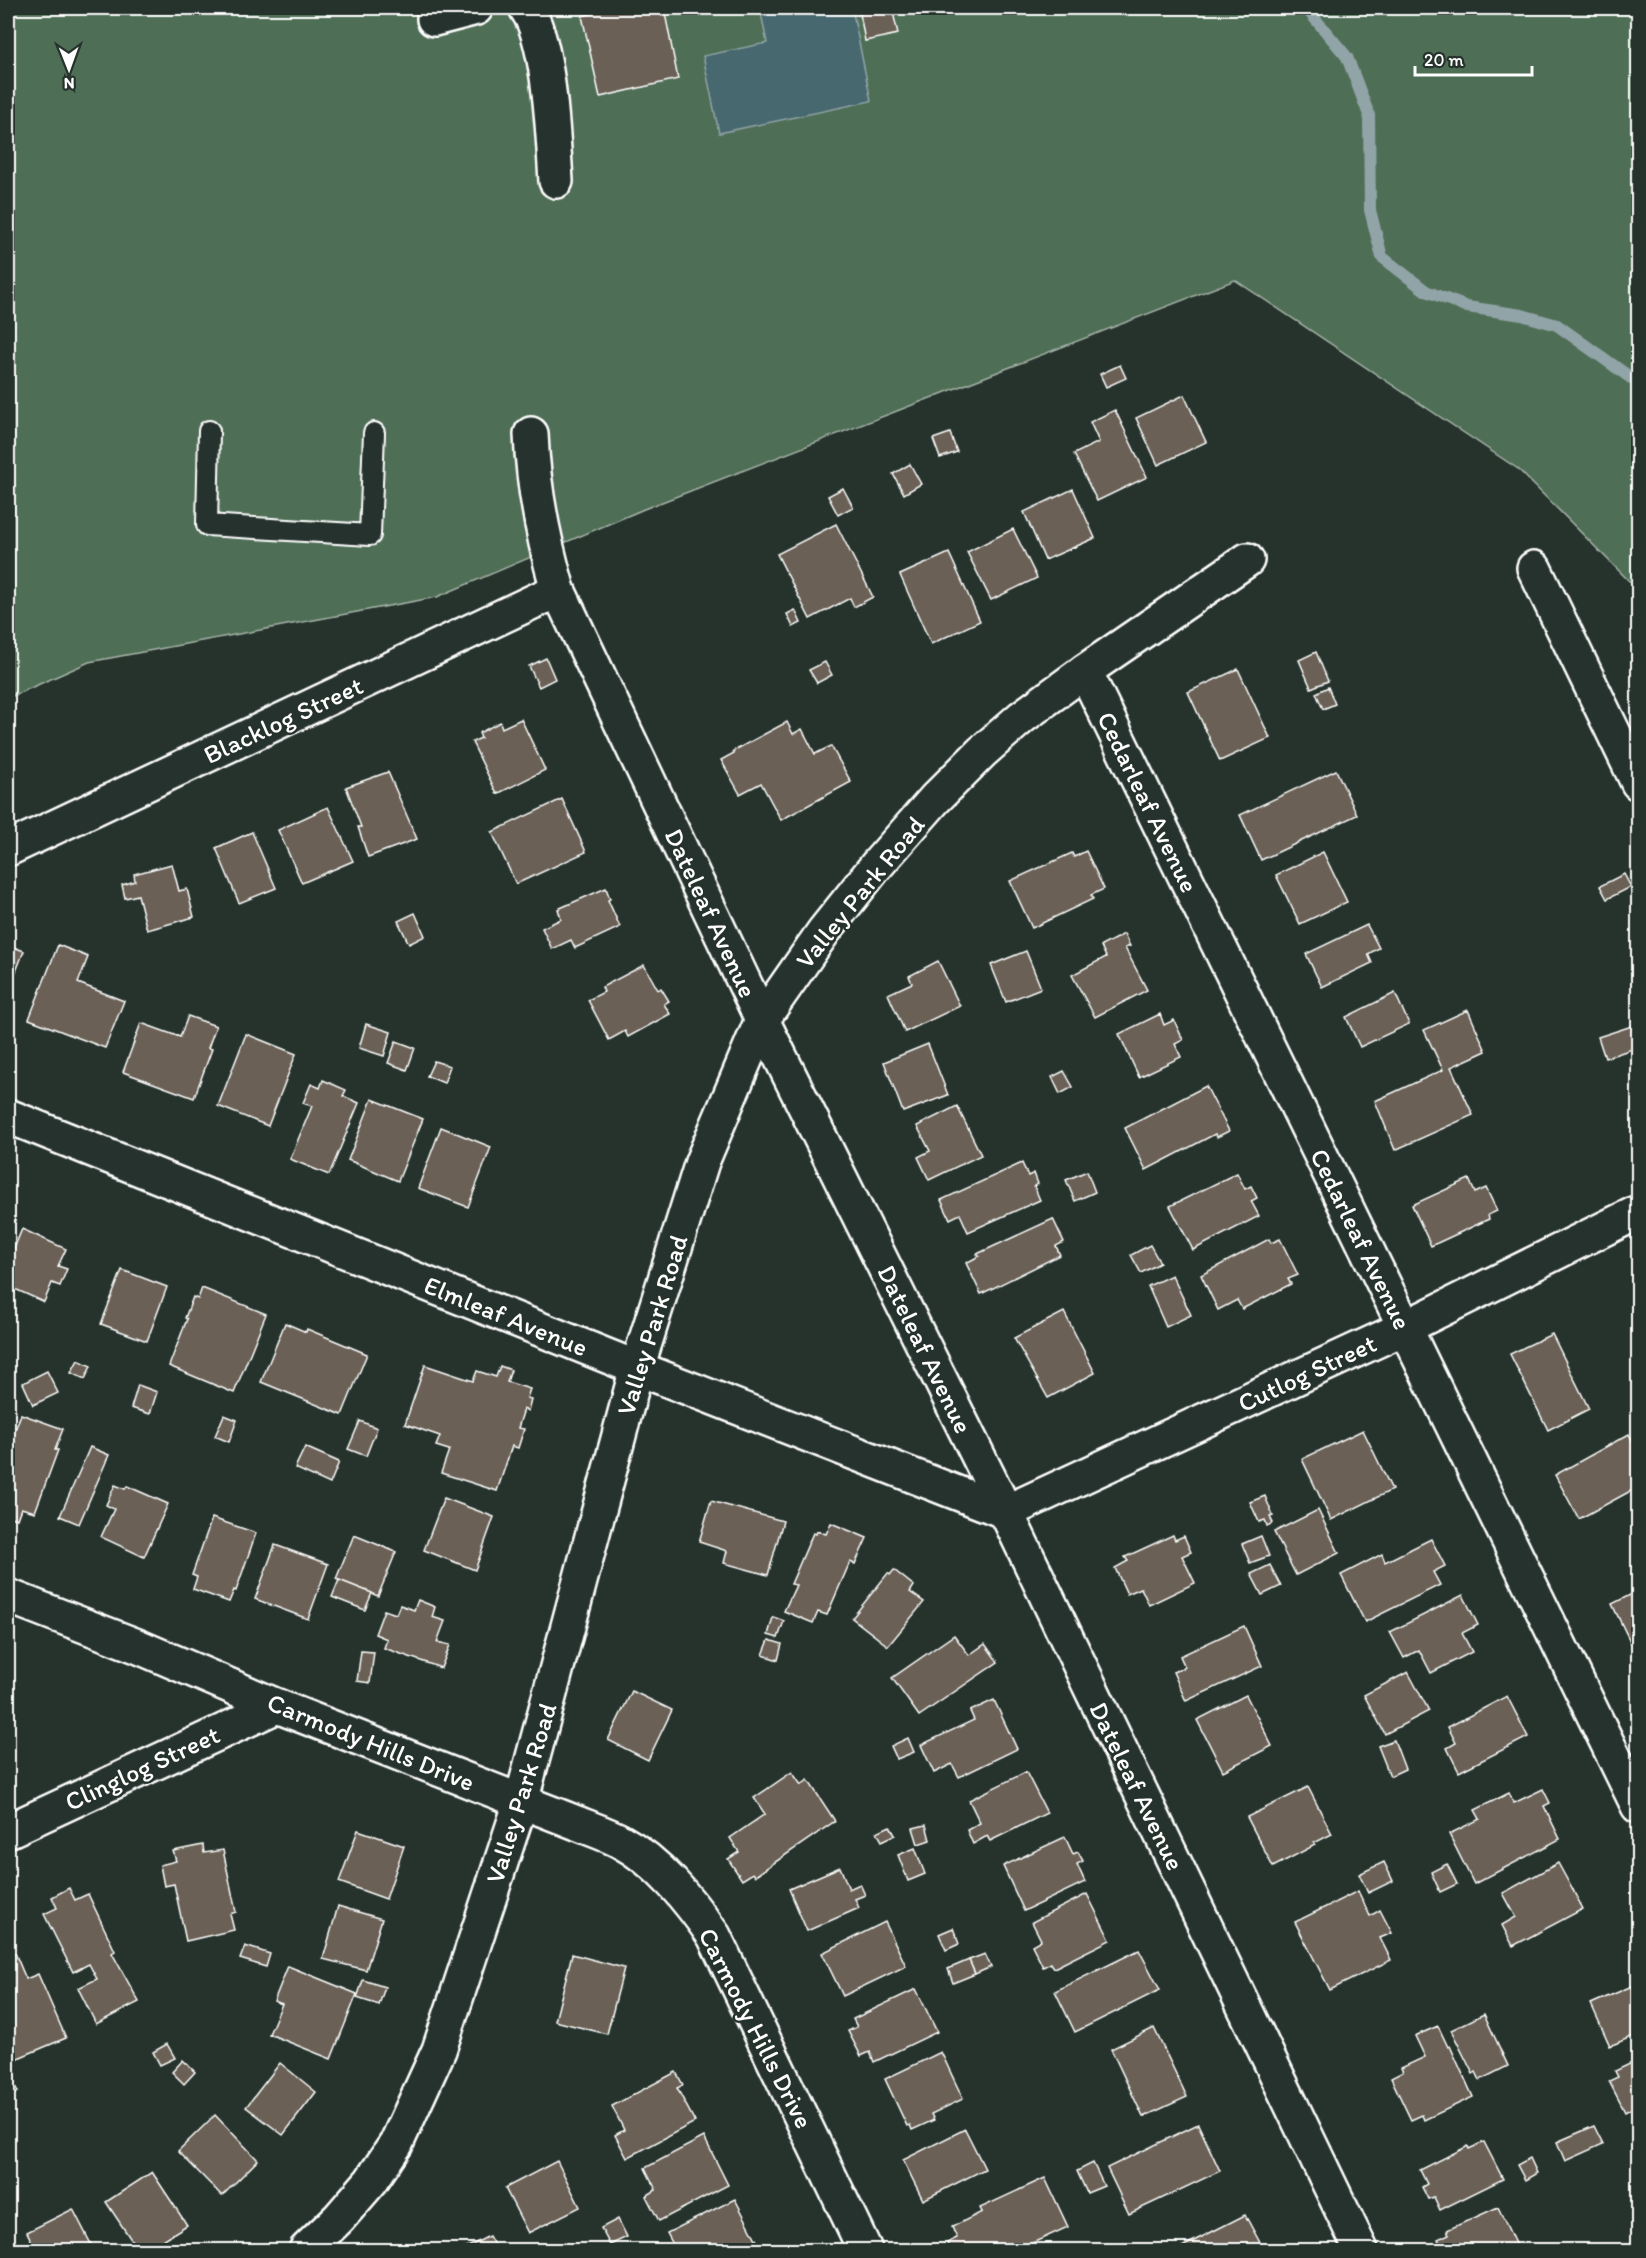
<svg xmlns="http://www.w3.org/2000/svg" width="1646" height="2258" viewBox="0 0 1646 2258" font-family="Itim,sans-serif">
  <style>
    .green { fill: #506e57; stroke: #a8b6ab; stroke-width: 1.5 }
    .water { fill: #47686e; stroke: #91a4a8; stroke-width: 1.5 }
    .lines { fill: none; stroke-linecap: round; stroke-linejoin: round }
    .stream { stroke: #91a4a8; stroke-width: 12 }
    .building { fill: #6b6155; stroke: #fff; stroke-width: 1.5 }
    .lane-casing { stroke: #fff; stroke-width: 24 }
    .street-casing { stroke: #fff; stroke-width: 38 }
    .lane { stroke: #26332d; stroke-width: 20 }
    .street { stroke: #26332d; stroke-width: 33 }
    .labels { text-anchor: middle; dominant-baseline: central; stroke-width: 4.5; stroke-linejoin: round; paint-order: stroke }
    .street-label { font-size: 26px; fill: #fff; stroke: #26332d }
  </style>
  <rect width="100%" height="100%" fill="#26332d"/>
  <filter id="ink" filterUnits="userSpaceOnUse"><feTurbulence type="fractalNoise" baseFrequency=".0167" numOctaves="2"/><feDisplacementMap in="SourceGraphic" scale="12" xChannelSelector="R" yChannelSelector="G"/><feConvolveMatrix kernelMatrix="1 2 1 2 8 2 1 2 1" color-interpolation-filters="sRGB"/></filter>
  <g filter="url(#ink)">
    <!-- green -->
    <polygon class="green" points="8,8 1638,8 1638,590 1518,469 1235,280 644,509 437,597 89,662 8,698"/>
    <!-- water -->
    <polygon class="water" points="760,8 852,8 871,101 719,133 703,56 767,43"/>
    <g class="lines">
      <!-- stream -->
      <polyline class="stream" points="1306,8 1347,57 1369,115 1370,210 1382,257 1426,291 1467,307 1522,315 1557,325 1638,383"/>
    </g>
    <!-- building -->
    <g class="building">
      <polygon points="593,8 664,8 678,79 600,97 582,16 594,13"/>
      <polygon points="859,8 892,8 898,34 865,41"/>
      <polygon points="1120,365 1126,378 1106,387 1100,374"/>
      <polygon points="1184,395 1206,442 1158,465 1136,418"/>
      <polygon points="1115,410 1147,477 1097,501 1074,454 1099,442 1090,422"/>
      <polygon points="950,433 957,452 940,458 933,439"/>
      <polygon points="910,464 921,484 904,494 893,474"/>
      <polygon points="843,488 853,507 838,515 828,496"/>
      <polygon points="1073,489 1095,538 1045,560 1024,512"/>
      <polygon points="836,524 873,597 854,607 850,598 810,619 777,554"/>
      <polygon points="1013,529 1037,578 991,600 967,552"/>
      <polygon points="949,553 980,621 931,644 900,575"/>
      <polygon points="795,610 801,623 793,627 787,614"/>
      <polygon points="1316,652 1328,681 1311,688 1299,660"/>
      <polygon points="546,658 555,679 539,687 529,666"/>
      <polygon points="825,662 832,675 817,683 809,670"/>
      <polygon points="1238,669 1270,738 1220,761 1188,692"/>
      <polygon points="1328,687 1335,704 1323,709 1316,693"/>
      <polygon points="521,719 545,770 497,794 472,742 481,738 479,733 500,722 502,728"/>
      <polygon points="787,722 793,734 802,729 815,754 831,746 851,782 781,820 761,783 740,794 721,760 734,753 733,751"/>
      <polygon points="1336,770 1357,815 1261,860 1240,815"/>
      <polygon points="388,772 417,839 368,857 358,827 361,827 346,787"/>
      <polygon points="562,799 586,852 516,884 492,832"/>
      <polygon points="328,807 353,861 302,883 278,830"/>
      <polygon points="252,832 276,888 239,903 216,848"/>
      <polygon points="1086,851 1104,889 1091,895 1093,899 1032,928 1010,881 1072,853 1074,857"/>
      <polygon points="1323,852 1347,902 1300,924 1276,875"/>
      <polygon points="172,864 179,891 187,889 194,917 147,930 138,895 125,898 122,885 135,881 134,874"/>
      <polygon points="1624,874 1631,887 1607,899 1600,886"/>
      <polygon points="606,888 610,899 608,900 620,927 575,948 571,940 552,949 542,928 561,919 558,909"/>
      <polygon points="415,913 425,936 409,944 398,921"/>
      <polygon points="1367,925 1379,948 1368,954 1372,963 1322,987 1306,954"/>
      <polygon points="1124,934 1130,946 1125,948 1147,990 1095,1017 1072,975 1106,957 1101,946"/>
      <polygon points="8,945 24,951 8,992"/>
      <polygon points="58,945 88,957 78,983 124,1001 105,1048 29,1019"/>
      <polygon points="1026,951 1041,988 1006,1002 991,965"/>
      <polygon points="938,961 960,1006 905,1032 888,994 912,983 909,976"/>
      <polygon points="644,965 658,990 661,988 669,1001 664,1004 670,1014 628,1037 625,1031 609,1040 588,1000 604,992 602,987"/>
      <polygon points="1395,993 1409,1024 1360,1047 1346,1017"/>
      <polygon points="1468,1010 1486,1051 1451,1067 1473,1115 1395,1150 1375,1101 1443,1070 1424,1030"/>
      <polygon points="1160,1014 1164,1025 1174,1020 1183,1040 1175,1044 1181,1057 1139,1077 1119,1034"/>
      <polygon points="188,1016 216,1026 208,1048 212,1049 194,1098 123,1072 141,1023 180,1037"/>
      <polygon points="366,1024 391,1032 384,1056 359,1048"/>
      <polygon points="1638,1024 1638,1047 1605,1058 1598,1037"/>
      <polygon points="246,1034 296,1054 268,1126 218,1106"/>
      <polygon points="396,1041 415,1048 407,1070 388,1063"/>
      <polygon points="928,1044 948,1095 903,1112 884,1062"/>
      <polygon points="434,1061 450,1066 444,1083 427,1076"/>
      <polygon points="1064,1071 1073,1087 1060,1094 1052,1077"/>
      <polygon points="323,1080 346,1090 343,1096 359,1103 329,1175 290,1159 312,1106 303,1103 311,1084 320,1088"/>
      <polygon points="1206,1086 1229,1131 1217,1137 1215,1134 1146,1170 1125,1128"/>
      <polygon points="372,1099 423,1119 398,1181 348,1160"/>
      <polygon points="957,1106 981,1155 929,1180 918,1157 930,1151 917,1126"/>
      <polygon points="441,1127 491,1147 468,1207 418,1188"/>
      <polygon points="1022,1163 1028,1176 1034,1173 1038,1184 1034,1186 1040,1200 968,1232 960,1214 950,1219 941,1200"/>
      <polygon points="1087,1171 1095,1192 1075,1201 1066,1180"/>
      <polygon points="1237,1173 1245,1189 1251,1186 1257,1198 1251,1201 1259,1216 1193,1250 1170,1206"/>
      <polygon points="1469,1179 1475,1193 1486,1188 1497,1211 1488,1215 1489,1219 1431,1246 1412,1205"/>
      <polygon points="1053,1219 1064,1242 1056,1246 1060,1255 981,1294 966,1263 979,1256 977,1254"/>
      <polygon points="22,1229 66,1249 58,1266 67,1269 60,1286 52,1283 44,1302 8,1286 8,1263"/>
      <polygon points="1269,1239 1271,1243 1280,1239 1298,1275 1288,1279 1291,1284 1242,1309 1237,1300 1218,1310 1201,1275"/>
      <polygon points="1150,1245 1160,1263 1141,1273 1131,1255"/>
      <polygon points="122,1270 167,1287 147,1341 101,1324"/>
      <polygon points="1172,1275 1191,1315 1166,1327 1148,1286"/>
      <polygon points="202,1288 266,1314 234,1393 169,1366 187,1319 185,1318 193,1297 198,1299"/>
      <polygon points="1064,1312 1095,1373 1048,1398 1014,1338"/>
      <polygon points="285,1323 306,1332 307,1329 367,1354 342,1415 261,1382"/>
      <polygon points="1552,1334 1589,1409 1548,1430 1510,1354"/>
      <polygon points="78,1360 91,1366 85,1379 71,1373"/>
      <polygon points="425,1365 473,1381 477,1371 496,1377 500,1366 511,1370 507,1382 530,1389 527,1398 531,1399 528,1411 524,1409 518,1428 524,1429 518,1448 512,1446 497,1491 441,1473 449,1450 436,1446 440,1436 405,1424"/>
      <polygon points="47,1371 58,1393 33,1405 23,1383"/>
      <polygon points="138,1385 157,1392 150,1414 131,1408"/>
      <polygon points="21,1414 63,1429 55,1450 58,1450 35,1512 21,1508 17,1519 8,1516 8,1438 10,1431 14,1433"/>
      <polygon points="224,1415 237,1420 229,1442 215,1436"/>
      <polygon points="360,1421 377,1428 366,1456 348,1449"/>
      <polygon points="1363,1430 1392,1490 1331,1520 1302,1459"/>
      <polygon points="1629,1434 1638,1451 1638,1487 1579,1519 1555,1475"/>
      <polygon points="90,1447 109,1455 79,1524 60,1516"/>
      <polygon points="305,1447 339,1462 330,1484 295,1468"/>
      <polygon points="115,1485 125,1489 127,1486 168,1504 144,1557 101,1537 114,1509 106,1505"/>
      <polygon points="1265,1496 1273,1516 1270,1517 1273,1523 1267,1526 1265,1520 1259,1522 1250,1502"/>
      <polygon points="444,1498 494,1517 475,1570 424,1550"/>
      <polygon points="711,1501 783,1521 768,1575 724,1563 727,1551 699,1542"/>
      <polygon points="1318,1510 1339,1553 1296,1575 1274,1532"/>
      <polygon points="212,1518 256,1533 236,1591 234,1590 229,1602 193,1589 197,1577 192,1575"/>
      <polygon points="831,1523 867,1538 855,1564 850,1562 827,1615 818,1612 813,1623 784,1611 796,1585 791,1584 813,1533 816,1534 817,1531 826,1534"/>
      <polygon points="354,1535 396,1552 378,1596 336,1579"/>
      <polygon points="1173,1535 1175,1540 1184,1536 1191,1552 1182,1556 1195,1583 1149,1605 1141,1588 1127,1594 1115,1568 1128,1561 1125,1557"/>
      <polygon points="1261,1536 1269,1556 1250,1563 1242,1544"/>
      <polygon points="1431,1539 1445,1566 1433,1572 1440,1585 1365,1622 1341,1575 1382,1554 1385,1562"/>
      <polygon points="275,1545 328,1564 308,1619 255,1599"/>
      <polygon points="1270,1565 1281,1586 1262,1595 1251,1574"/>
      <polygon points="894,1570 914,1586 910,1592 924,1602 888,1646 852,1618 888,1573 890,1575"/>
      <polygon points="339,1580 372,1593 365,1610 332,1597"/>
      <polygon points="1638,1591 1638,1658 1612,1604"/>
      <polygon points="1463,1595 1478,1625 1462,1633 1472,1652 1431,1673 1419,1650 1404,1658 1390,1632"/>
      <polygon points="418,1600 435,1607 432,1617 445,1621 437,1642 450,1645 441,1668 384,1648 387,1639 375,1634 384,1610 396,1614 400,1605 414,1610"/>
      <polygon points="773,1617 784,1621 778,1638 768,1635"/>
      <polygon points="1244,1626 1262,1666 1186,1701 1173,1672 1185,1667 1180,1656"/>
      <polygon points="954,1635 969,1655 985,1644 998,1662 919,1716 892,1678"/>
      <polygon points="769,1640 782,1644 778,1660 763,1655"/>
      <polygon points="361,1651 374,1652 370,1683 357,1681"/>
      <polygon points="1408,1672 1429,1711 1385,1734 1364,1695"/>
      <polygon points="632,1691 672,1710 648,1760 608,1740"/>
      <polygon points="1246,1695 1272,1746 1223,1771 1197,1720"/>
      <polygon points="1507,1696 1528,1737 1459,1772 1447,1748 1456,1743 1448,1727"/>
      <polygon points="994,1700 1017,1749 959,1777 952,1764 934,1773 921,1745 974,1720 970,1711"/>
      <polygon points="908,1738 914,1752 897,1759 891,1746"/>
      <polygon points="1394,1740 1405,1769 1390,1776 1378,1746"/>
      <polygon points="792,1772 801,1785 808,1780 835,1821 755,1876 753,1873 742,1880 728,1859 739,1852 730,1838 765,1814 754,1798"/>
      <polygon points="1026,1772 1047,1813 990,1841 987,1836 973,1844 967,1830 980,1823 969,1800"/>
      <polygon points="1308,1787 1332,1834 1314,1843 1315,1845 1273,1867 1247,1817"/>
      <polygon points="1543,1789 1550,1803 1544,1806 1560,1839 1474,1884 1449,1834 1480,1819 1475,1810 1509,1793 1514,1803"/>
      <polygon points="926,1825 930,1840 918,1844 913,1828"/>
      <polygon points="890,1826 895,1835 882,1841 877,1832"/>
      <polygon points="358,1830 404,1846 386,1899 339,1882"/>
      <polygon points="1065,1837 1073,1854 1078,1852 1083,1861 1077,1864 1085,1882 1024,1911 1003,1866"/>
      <polygon points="203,1845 204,1853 223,1850 236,1912 230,1914 234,1930 186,1941 174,1884 164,1886 160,1865 176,1861 173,1851"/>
      <polygon points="915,1848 925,1874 908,1881 898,1855"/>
      <polygon points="1384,1862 1393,1881 1368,1893 1359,1874"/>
      <polygon points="1558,1863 1583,1909 1513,1946 1502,1925 1516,1917 1503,1893"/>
      <polygon points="1447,1864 1457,1884 1440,1892 1431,1872"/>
      <polygon points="840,1867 849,1889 860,1884 865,1895 855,1899 859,1908 807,1931 789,1889"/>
      <polygon points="69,1888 75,1900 88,1894 115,1951 112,1953 139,2002 96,2024 78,1988 97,1979 89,1964 73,1972 44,1914 57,1908 52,1897"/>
      <polygon points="1358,1891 1370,1916 1380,1910 1392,1933 1380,1938 1391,1960 1330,1990 1295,1922"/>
      <polygon points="1087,1894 1110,1940 1054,1968 1051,1963 1043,1967 1032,1945 1041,1940 1032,1922"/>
      <polygon points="338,1906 382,1919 366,1970 323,1959"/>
      <polygon points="885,1922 906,1966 843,1996 822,1953"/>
      <polygon points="953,1928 959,1944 946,1950 939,1934"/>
      <polygon points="245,1946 270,1954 266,1967 240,1959"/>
      <polygon points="1139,1950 1160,1990 1075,2032 1055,1991"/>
      <polygon points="15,1953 26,1979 38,1974 66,2038 11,2061 8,2053 8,1956"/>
      <polygon points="572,1954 624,1968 607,2034 555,2021"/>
      <polygon points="985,1954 991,1967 975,1974 969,1960"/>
      <polygon points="969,1960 975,1974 953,1983 948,1969"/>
      <polygon points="288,1966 357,1994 331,2059 269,2034 282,2004 274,2001"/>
      <polygon points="363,1980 385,1987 379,2005 357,1998"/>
      <polygon points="1632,1986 1638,2000 1638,2034 1610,2046 1591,2004"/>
      <polygon points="916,1989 937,2032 874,2062 870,2052 861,2056 848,2031 857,2027 853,2019"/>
      <polygon points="1484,2014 1508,2066 1480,2080 1476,2072 1473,2074 1451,2030"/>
      <polygon points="1438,2026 1448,2047 1450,2046 1473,2097 1424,2120 1422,2115 1411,2120 1391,2078 1403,2072 1401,2068 1425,2057 1415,2036"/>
      <polygon points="1154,2028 1187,2097 1143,2117 1111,2049"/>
      <polygon points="167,2044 175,2058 160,2065 153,2052"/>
      <polygon points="941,2052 963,2099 931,2114 934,2120 912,2130 910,2125 907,2126 885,2079"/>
      <polygon points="183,2060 195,2072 184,2084 172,2072"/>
      <polygon points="1638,2060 1638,2109 1635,2111 1634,2107 1625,2112 1609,2081 1618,2077 1615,2071"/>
      <polygon points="280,2063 316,2092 283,2135 246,2107"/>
      <polygon points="8,2072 18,2092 8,2098"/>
      <polygon points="676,2072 683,2085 677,2088 695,2122 627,2158 615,2135 624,2130 612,2106"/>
      <polygon points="215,2115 258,2160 222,2196 178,2151"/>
      <polygon points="1198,2124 1220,2171 1129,2214 1107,2168"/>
      <polygon points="1594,2126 1603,2144 1565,2161 1557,2142"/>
      <polygon points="965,2129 985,2169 923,2200 903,2160"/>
      <polygon points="704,2137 728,2185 659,2221 646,2196 656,2190 645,2168"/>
      <polygon points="1484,2142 1503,2179 1440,2210 1434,2197 1428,2199 1422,2187 1427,2184 1420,2170 1468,2146 1469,2149"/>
      <polygon points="1530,2158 1537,2173 1525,2180 1517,2165"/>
      <polygon points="557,2161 580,2207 528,2233 505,2188"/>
      <polygon points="1093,2163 1104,2186 1087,2193 1077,2171"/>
      <polygon points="152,2172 187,2225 147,2250 138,2250 106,2202"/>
      <polygon points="1045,2178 1068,2227 1017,2250 950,2250 947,2243 957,2238 952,2227 982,2212 980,2208"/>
      <polygon points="735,2199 759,2245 750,2250 676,2250 667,2233"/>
      <polygon points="1498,2207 1518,2250 1443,2250 1438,2239 1449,2234 1447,2230"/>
      <polygon points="73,2209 94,2250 36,2250 27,2232"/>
      <polygon points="1245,2215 1264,2250 1176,2250"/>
      <polygon points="618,2219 627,2237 610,2245 601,2228"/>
      <polygon points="489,2236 497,2250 462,2250"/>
      <polygon points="1107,2243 1111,2250 1095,2250"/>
    </g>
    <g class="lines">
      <!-- lane casing -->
      <g class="lane-casing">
        <polyline id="lane" points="209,431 207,525 370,535 374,433"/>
      </g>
      <!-- street casing -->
      <g class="street-casing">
        <g id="street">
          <polyline points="435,8 434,19 476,8"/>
          <path d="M 526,8 C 550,41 553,138 556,181"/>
          <path d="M 531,434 C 533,487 543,538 558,590 L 762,1020 L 1006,1512 L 1361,2250"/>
          <polyline points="1534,568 1638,783"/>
          <polyline points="1085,671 1638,1806"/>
          <polyline points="8,849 558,590"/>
          <polyline points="8,1116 637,1368 1006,1512 1404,1328 1638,1212"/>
          <path d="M 8,1596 L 137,1646 L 277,1706 L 577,1823 C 591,1829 607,1834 620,1841 C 659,1862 689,1900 714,1936 L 865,2250"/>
          <polyline points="8,1831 277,1706"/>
          <polyline points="306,2250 339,2218 371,2181 396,2144 439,2050 521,1802 637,1368 702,1162 762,1020 824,931 876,866 935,799 982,752 1022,717 1085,671 1247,560"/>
        </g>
      </g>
      <!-- lane -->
      <use href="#lane" class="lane"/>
      <!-- street -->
      <use href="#street" class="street"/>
    </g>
  </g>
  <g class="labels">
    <!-- street labels -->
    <g class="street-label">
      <text transform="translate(283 720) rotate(-25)">Blacklog Street</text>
      <text transform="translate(1148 802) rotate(64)">Cedarleaf Avenue</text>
      <text transform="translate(860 892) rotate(-51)">Valley Park Road</text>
      <text transform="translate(711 913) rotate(65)">Dateleaf Avenue</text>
      <text transform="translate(1361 1239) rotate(64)">Cedarleaf Avenue</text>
      <text transform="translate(506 1316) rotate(22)">Elmleaf Avenue</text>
      <text transform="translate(652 1325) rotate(-73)">Valley Park Road</text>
      <text transform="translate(925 1349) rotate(64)">Dateleaf Avenue</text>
      <text transform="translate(1307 1373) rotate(-25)">Cutlog Street</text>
      <text transform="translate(371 1742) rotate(22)">Carmody Hills Drive</text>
      <text transform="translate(142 1768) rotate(-25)">Clinglog Street</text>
      <text transform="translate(1137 1786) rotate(64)">Dateleaf Avenue</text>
      <text transform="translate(521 1793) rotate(-73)">Valley Park Road</text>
      <text transform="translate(756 2028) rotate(63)">Carmody Hills Drive</text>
    </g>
  </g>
  <!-- margin -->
  <rect width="1646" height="2258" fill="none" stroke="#26332d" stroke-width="30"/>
  <rect x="15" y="15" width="1616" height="2228" fill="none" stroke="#fff" stroke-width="2" filter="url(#ink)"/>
  <!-- north arrow -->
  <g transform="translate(69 69) rotate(179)" stroke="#26332d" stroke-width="4.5" paint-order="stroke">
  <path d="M0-4.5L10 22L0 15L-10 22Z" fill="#ffffff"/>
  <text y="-9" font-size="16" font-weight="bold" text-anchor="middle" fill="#ffffff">N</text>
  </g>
  <!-- scale -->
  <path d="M1415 66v9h117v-9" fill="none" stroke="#ffffff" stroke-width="3"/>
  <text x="1424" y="66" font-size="18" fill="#ffffff" stroke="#26332d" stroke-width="4.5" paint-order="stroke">20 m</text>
</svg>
